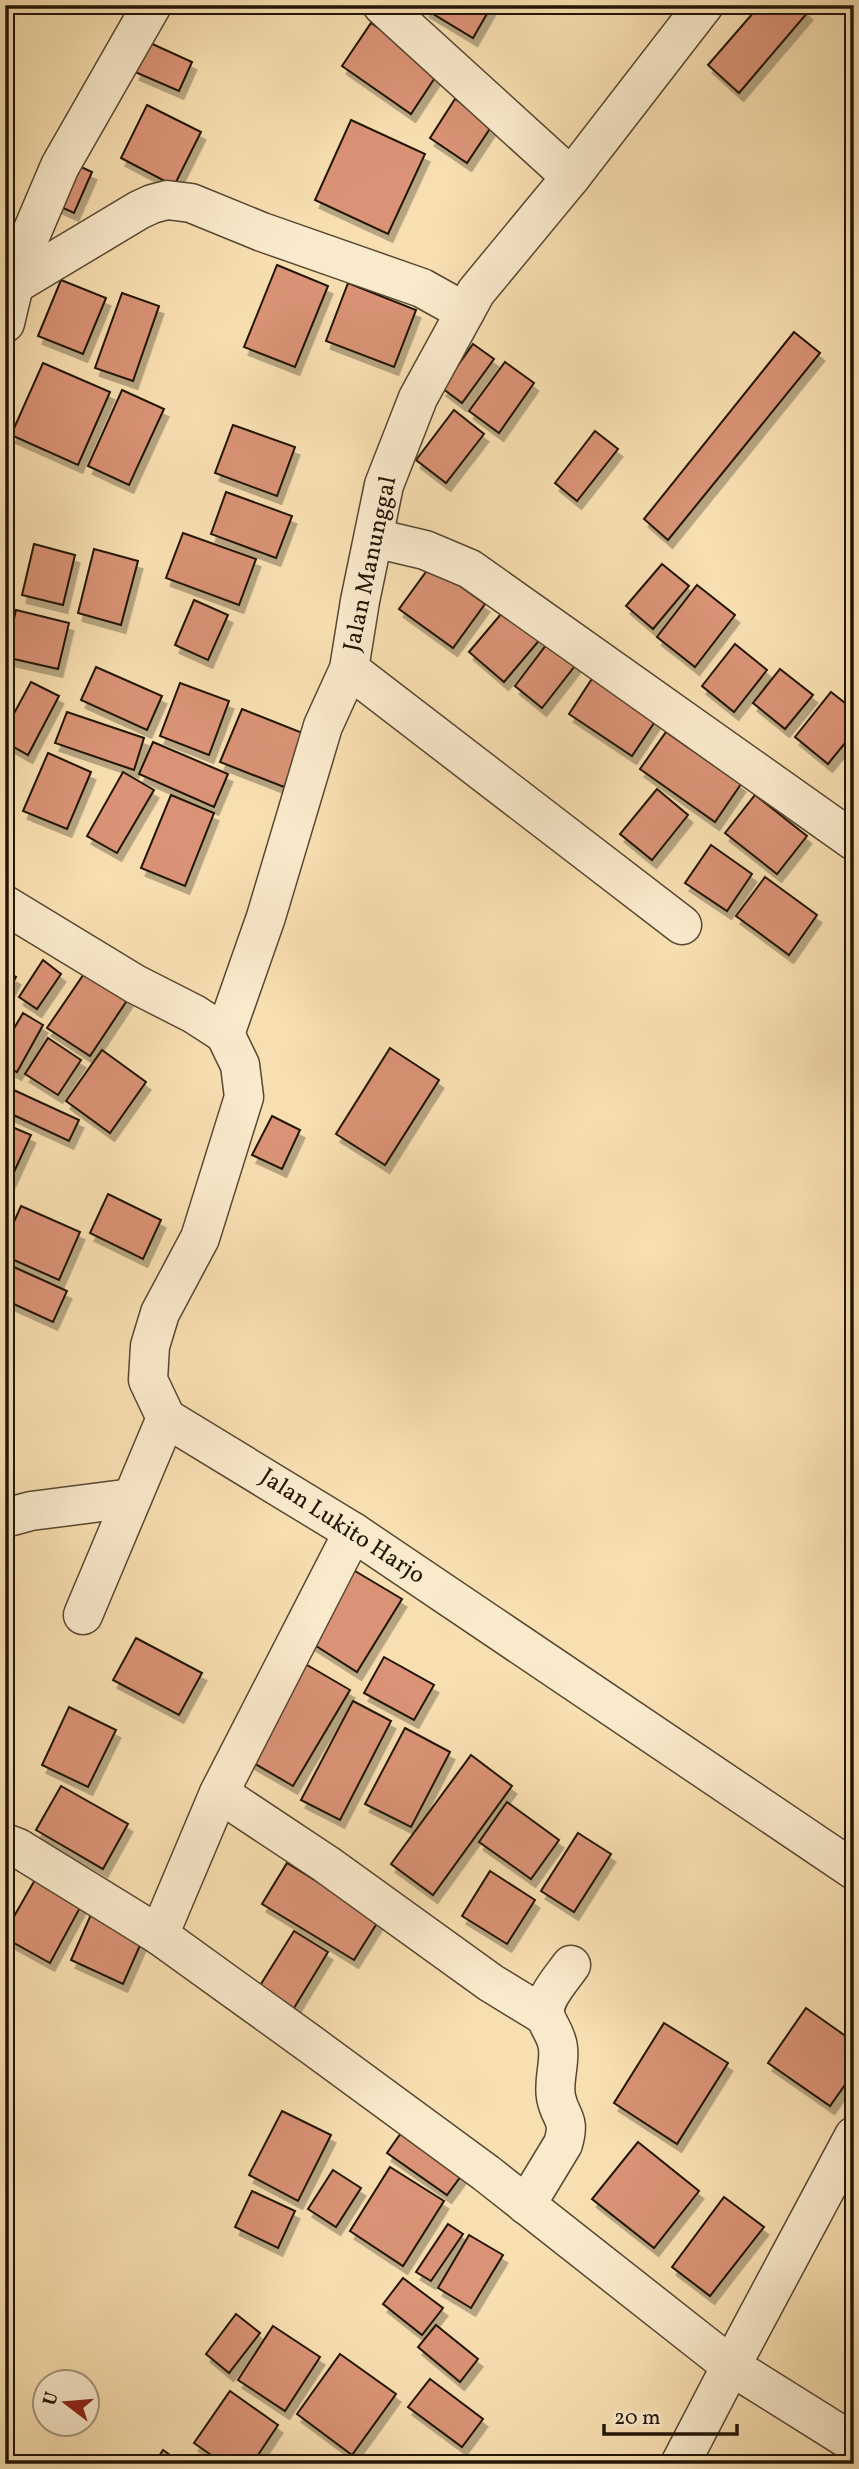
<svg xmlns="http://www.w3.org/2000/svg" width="859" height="2469" viewBox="0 0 859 2469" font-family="Vollkorn,serif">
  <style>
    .building { fill: #da9376; stroke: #211506; stroke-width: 2; filter: url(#shadow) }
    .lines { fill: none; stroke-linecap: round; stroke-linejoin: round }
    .street-casing { stroke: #574831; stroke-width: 41 }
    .street { stroke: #faeacc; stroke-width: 38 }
    .labels { text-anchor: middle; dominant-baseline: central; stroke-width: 5; stroke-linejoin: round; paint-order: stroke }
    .street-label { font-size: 24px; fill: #211506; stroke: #faeacc }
  </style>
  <defs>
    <filter id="shadow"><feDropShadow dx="4.5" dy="8" stdDeviation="0" flood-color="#0004"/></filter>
  </defs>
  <rect width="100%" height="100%" fill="#f8dfb1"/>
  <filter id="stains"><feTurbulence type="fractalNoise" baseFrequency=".00286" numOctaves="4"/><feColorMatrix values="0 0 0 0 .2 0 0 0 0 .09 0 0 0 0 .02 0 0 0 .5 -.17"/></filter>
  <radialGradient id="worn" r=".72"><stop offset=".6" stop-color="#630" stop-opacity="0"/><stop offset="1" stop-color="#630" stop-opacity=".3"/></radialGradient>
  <!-- building -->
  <g class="building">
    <polygon points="427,5 492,5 473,38 425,9"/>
    <polygon points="760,5 800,5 808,12 739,93 708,65"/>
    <polygon points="371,23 440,70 411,114 342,66"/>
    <polygon points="148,42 192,62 179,91 135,72"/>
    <polygon points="455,99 493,124 467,163 430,138"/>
    <polygon points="147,105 201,132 174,186 121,158"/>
    <polygon points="351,120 425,154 388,234 315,200"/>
    <polygon points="68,161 92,172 74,213 50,202"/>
    <polygon points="277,265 328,286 295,367 244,347"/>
    <polygon points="61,280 106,298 83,354 38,336"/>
    <polygon points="348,283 416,310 394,367 326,341"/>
    <polygon points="122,293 159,306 133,381 95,368"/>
    <polygon points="794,332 820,353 668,540 644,519"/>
    <polygon points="473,344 494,359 462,403 442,388"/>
    <polygon points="505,362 534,383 499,433 469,411"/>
    <polygon points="43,363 110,392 78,465 11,435"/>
    <polygon points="122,390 164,409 129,485 88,466"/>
    <polygon points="454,410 484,434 446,483 416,460"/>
    <polygon points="233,425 295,447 277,496 215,473"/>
    <polygon points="595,431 618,449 577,501 555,483"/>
    <polygon points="226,492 292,516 276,558 211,534"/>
    <polygon points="183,533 256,559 239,605 166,578"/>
    <polygon points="34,544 75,555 63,605 22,595"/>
    <polygon points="94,549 138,561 121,625 78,613"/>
    <polygon points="662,564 689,586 653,629 626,606"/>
    <polygon points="431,565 485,604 453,648 399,609"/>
    <polygon points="697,585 735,615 695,667 657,637"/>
    <polygon points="194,600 228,615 208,660 175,645"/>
    <polygon points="507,607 542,637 504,682 469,652"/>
    <polygon points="16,610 69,623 58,669 5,657"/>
    <polygon points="550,640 578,662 542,708 515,686"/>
    <polygon points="735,644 767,670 734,712 702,686"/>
    <polygon points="96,667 162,696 147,730 81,700"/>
    <polygon points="599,668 662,711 632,756 569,714"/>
    <polygon points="780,669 813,695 785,729 753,703"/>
    <polygon points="31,682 59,696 28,755 5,742 5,730"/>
    <polygon points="180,683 229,701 209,755 160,736"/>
    <polygon points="831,692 854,710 854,732 828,764 795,737"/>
    <polygon points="242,709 305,734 284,787 220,762"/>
    <polygon points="67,712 144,738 134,770 55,743"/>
    <polygon points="666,732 741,784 715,822 640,769"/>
    <polygon points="153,742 228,774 214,807 139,774"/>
    <polygon points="48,753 91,772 67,829 23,811"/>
    <polygon points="123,772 154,790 117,853 87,836"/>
    <polygon points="657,789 688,815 652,860 620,834"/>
    <polygon points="171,795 214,813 185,886 141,868"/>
    <polygon points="755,795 807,836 777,874 725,833"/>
    <polygon points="711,845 752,874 727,911 685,883"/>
    <polygon points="765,877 817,915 789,955 736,916"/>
    <polygon points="43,960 61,974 37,1009 19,997"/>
    <polygon points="5,971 16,977 8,992 5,990"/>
    <polygon points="86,971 128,999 90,1056 47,1028"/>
    <polygon points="23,1013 43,1025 17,1072 5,1065 5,1044"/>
    <polygon points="48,1038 81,1060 58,1095 25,1074"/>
    <polygon points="390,1048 439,1080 385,1165 336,1134"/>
    <polygon points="102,1050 146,1082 110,1133 66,1101"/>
    <polygon points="5,1086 79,1120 69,1141 5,1111"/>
    <polygon points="272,1116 300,1130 282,1169 252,1155"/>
    <polygon points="5,1124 31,1135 8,1185 5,1183"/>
    <polygon points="108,1194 161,1220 143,1259 90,1233"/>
    <polygon points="21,1206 80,1232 59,1280 5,1256 5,1242"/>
    <polygon points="5,1263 67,1291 53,1322 5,1300"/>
    <polygon points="345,1565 402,1599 357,1672 302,1637"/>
    <polygon points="136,1638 202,1673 179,1715 113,1680"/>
    <polygon points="384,1657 434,1685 414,1720 364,1693"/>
    <polygon points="302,1662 350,1690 293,1786 245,1758"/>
    <polygon points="353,1701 391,1721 340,1820 301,1800"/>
    <polygon points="69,1707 116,1730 88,1787 42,1765"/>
    <polygon points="405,1728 450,1752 411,1827 365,1804"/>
    <polygon points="471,1755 512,1786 433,1895 391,1864"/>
    <polygon points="61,1786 128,1824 103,1869 36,1830"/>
    <polygon points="507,1802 559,1840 531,1879 479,1842"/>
    <polygon points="578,1833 611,1854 574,1912 541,1891"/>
    <polygon points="287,1863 379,1920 354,1960 262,1904"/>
    <polygon points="490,1871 535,1900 507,1944 462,1916"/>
    <polygon points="36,1878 82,1904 50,1963 5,1938 5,1932"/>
    <polygon points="93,1910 145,1934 123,1984 71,1960"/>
    <polygon points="294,1931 328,1952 291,2013 256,1992"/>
    <polygon points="806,2008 854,2042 854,2072 830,2106 768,2063"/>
    <polygon points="664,2023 728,2063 677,2144 614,2103"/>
    <polygon points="282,2111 331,2135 298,2201 249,2175"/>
    <polygon points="401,2133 461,2176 447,2195 387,2153"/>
    <polygon points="638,2142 699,2191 654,2248 592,2199"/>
    <polygon points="390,2167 444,2201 403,2266 350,2231"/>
    <polygon points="333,2170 361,2188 336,2227 308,2209"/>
    <polygon points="252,2191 295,2211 278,2248 235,2227"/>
    <polygon points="724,2197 764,2227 710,2296 672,2267"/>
    <polygon points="448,2224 463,2234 431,2281 416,2272"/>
    <polygon points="469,2235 503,2255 471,2308 438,2288"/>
    <polygon points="403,2278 443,2308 422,2335 383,2304"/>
    <polygon points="236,2314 260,2333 229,2373 206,2354"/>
    <polygon points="436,2325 478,2359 460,2382 418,2347"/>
    <polygon points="273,2326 320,2357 285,2411 238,2380"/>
    <polygon points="340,2354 396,2394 352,2455 297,2414"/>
    <polygon points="430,2379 483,2419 462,2447 408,2407"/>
    <polygon points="230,2391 278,2425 252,2464 224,2464 194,2443"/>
    <polygon points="163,2450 183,2464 154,2464"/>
  </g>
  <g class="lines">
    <!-- street casing -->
    <g class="street-casing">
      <g id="street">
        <polyline points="382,5 571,177"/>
        <polyline points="14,285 139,210 152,204 167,200 191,203 262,232 422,288 465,312"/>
        <polyline points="5,323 20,260 60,166 152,5"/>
        <polyline points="374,538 425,550 470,569 854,841"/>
        <polyline points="349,669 682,925"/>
        <polyline points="5,905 135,984 194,1014 225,1034"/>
        <polyline points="225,1034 240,1065 244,1097 200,1238 160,1313 150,1346 148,1380 166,1418 353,1532 854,1870"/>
        <polyline points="225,1034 266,917 323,726 349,669 360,601 384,485 418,398 476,292 571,177 704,5"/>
        <polyline points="5,1518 31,1511 132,1498"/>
        <polyline points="83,1615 166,1418"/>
        <polyline points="219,1793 326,1864 491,1983 545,2016"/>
        <polyline points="5,1843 18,1848 159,1935 313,2046 486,2173 731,2366 680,2464"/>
        <polyline points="159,1935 219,1793 353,1532"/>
        <polyline points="854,2136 731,2366 854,2443"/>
        <path d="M 526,2205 L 563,2144 C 571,2117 560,2119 556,2097 C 553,2081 560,2064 558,2048 C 557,2036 550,2028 546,2018 C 540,2001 562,1978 571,1965"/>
      </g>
    </g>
    <!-- street -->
    <use href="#street" class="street"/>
  </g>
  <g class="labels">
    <!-- street labels -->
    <g class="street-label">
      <text transform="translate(371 564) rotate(-78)">Jalan Manunggal</text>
      <text transform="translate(342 1527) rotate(33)">Jalan Lukito Harjo</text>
    </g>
  </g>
  <!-- margin -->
  <rect width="859" height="2469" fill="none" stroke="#f8dfb1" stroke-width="28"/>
  <rect x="7" y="7" width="845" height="2455" fill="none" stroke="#211506" stroke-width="3.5"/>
  <rect x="14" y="14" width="831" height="2441" fill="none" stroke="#211506" stroke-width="2"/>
  <!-- north arrow -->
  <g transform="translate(66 2403) rotate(286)"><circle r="33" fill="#faeacc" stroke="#a3957d" stroke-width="2"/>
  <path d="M0-5L12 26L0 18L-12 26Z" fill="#8f2418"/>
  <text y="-10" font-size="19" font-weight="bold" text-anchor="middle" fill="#211506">U</text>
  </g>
  <!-- scale -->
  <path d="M604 2424v10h133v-10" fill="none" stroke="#211506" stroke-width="3.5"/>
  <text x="614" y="2424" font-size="21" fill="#211506" stroke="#faeacc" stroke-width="5" paint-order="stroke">20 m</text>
  <rect width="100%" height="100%" filter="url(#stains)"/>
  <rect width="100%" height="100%" fill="url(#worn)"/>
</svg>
